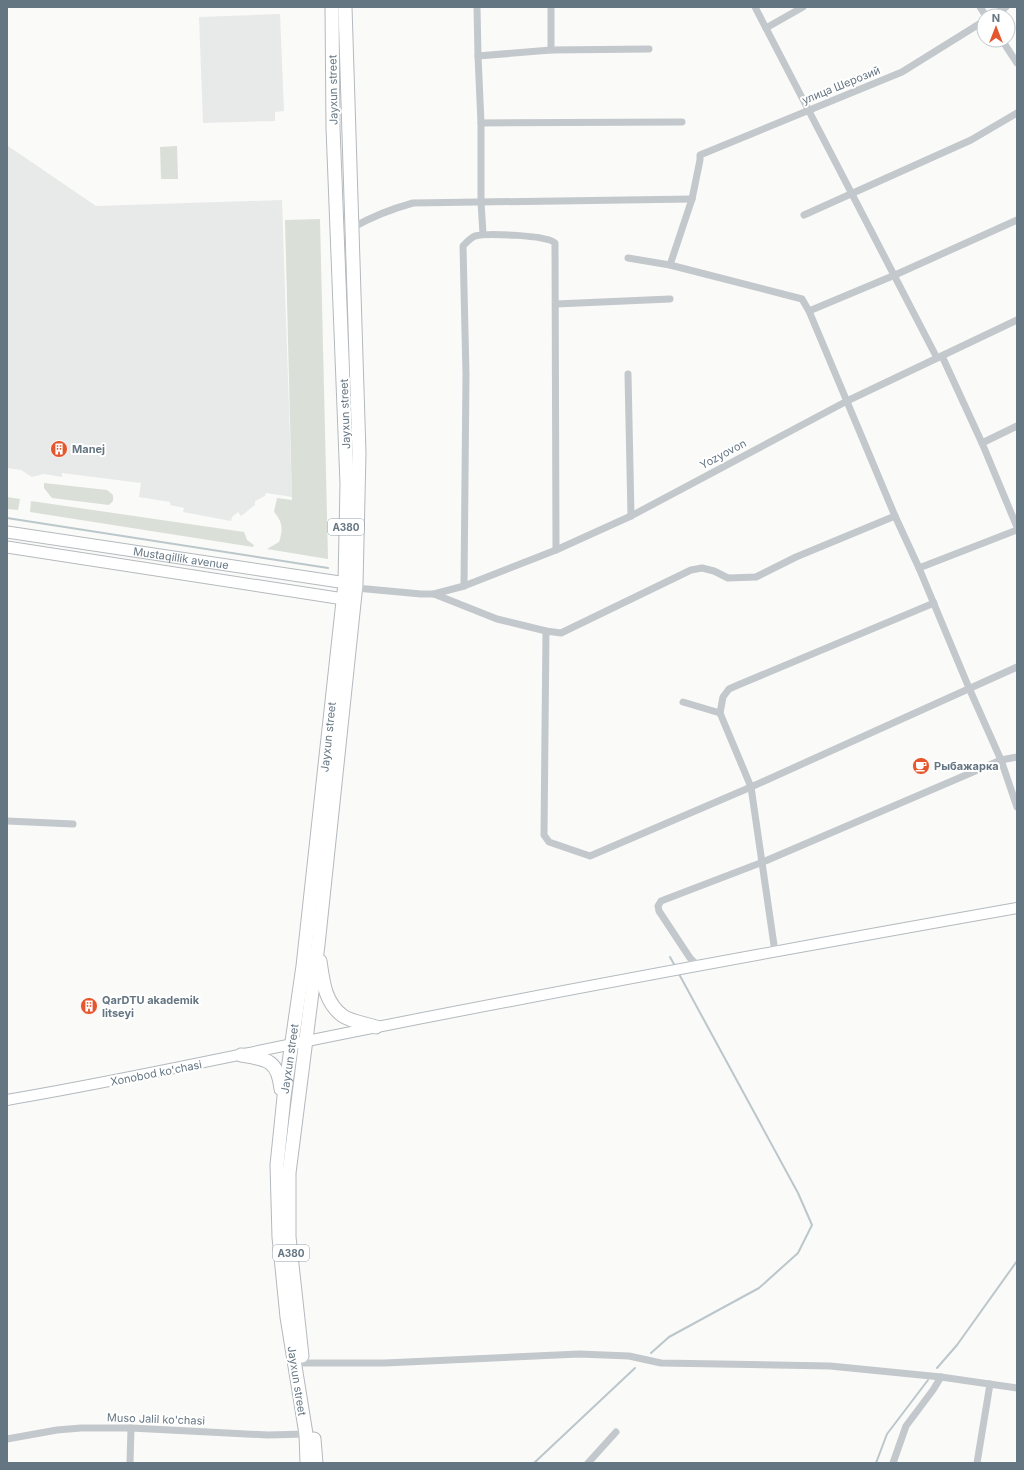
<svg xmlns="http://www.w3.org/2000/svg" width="1024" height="1470" viewBox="0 0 1024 1470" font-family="Inter,sans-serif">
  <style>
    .built { fill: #e8e9e9 }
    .green { fill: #dadfd7 }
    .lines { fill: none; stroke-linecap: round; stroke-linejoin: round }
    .stream { stroke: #bbc7cb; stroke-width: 2 }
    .secondary-casing { stroke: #b3babf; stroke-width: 12 }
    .primary-casing { stroke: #b5babe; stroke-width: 13 }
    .highway-casing { stroke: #b4b9bd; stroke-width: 15 }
    .street { stroke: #c3c8cc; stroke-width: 7 }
    .secondary { stroke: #fff; stroke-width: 10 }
    .primary { stroke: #fff; stroke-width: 11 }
    .highway { stroke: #fff; stroke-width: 13 }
    .labels { text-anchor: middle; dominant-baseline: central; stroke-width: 4; stroke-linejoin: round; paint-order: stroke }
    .shield { fill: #fff; stroke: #939fa8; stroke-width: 1 }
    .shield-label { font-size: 10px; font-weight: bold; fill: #657683 }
    .street-label { font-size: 11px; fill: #657683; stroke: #fff }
    .poi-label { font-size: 11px; font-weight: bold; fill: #657683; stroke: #fff; text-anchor: start }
  </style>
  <rect width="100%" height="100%" fill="#fafaf8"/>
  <!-- built -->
  <g class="built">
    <polygon points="280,14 284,111 275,112 275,121 203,123 199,17"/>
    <polygon points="8,146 96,206 282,200 292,497 266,493 265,496 255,501 255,505 241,516 238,512 232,517 231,521 183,512 184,508 170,505 170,502 139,497 141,483 62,473 62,477 44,474 32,477 21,470 7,468"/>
  </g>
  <!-- green -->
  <g class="green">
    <polygon points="177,146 178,179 161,179 160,147"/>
    <path d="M 320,219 L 328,559 L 267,549 L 279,542 C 283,530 283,522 274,512 L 277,498 L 292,500 L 285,220 Z"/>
    <polygon points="44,483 107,490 113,495 113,501 109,505 52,498 44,488"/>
    <polygon points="7,497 20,499 18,510 7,509"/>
    <polygon points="31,501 244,532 247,540 254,545 253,547 30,512"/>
  </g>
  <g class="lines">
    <!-- stream -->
    <g class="stream">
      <polyline points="7,518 328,568"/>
      <polyline points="670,957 675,966"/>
      <polyline points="651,1353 669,1337 759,1288 798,1253 812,1225 798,1193 679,974"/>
      <polyline points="937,1368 957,1345 1017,1261"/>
      <polyline points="534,1463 635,1368"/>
      <polyline points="876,1463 887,1434 928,1380"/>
    </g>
    <!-- secondary casing -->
    <g class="secondary-casing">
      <path id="secondary" d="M 7,1100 C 131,1079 254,1051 377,1027 C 590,985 803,946 1017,908"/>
    </g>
    <!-- primary casing -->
    <g class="primary-casing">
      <g id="primary">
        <path id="s1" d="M 7,532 L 353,584"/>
        <polyline points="7,547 350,600"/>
      </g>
    </g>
    <!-- highway casing -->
    <g class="highway-casing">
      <g id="highway">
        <path d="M 320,961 C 323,982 325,1003 343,1016 C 350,1021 367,1024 376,1027"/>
        <path d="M 241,1055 C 267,1059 278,1060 281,1089"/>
        <polyline points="302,1356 289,1237 289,1173 318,945 356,584 359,453 345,7"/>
        <polyline points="314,1439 316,1463"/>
        <path id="s2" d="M 307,1463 L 306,1434 L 287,1317 L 279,1237 L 277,1165 L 284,1097 L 303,966 L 345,583 L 347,484 L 333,128 L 332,7"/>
      </g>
    </g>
    <!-- street -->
    <g class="street">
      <polyline points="477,7 478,56 481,123 481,202 483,234"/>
      <polyline points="755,7 937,358"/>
      <polyline points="980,7 986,16"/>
      <polyline points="992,16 1006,7"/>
      <polyline points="766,28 803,7"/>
      <polyline points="1002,40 1017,63"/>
      <polyline points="551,50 551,7"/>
      <polyline points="478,56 551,50 649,49"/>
      <polyline points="481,123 682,122"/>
      <polyline points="804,215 971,140 1017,113"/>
      <path d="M 352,228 C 371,217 391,209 413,203 L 692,199"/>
      <polyline points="628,258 670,265 802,299 809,311 895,516 919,568 969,688 1001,760 1017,807"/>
      <polyline points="670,265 692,199 700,160 700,155 902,72 984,21"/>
      <polyline points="556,304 670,299"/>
      <polyline points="809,311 895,275 1017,220"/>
      <polyline points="942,356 982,443 1017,527"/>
      <polyline points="628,374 631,516"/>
      <polyline points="982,443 1017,426"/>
      <polyline points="919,568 1017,530"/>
      <path d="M 464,586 L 466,374 L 463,246 C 466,243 470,238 475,236 C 486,233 549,235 555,243 L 556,550"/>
      <polyline points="356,588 421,594 434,594 497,619 546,631 561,633 691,570 702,568 714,571 728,578 756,577 796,557 895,516"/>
      <polyline points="434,594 464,586 556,550 631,516 847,401 1017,320"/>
      <polyline points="546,631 544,835 549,842 590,856 751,787 1017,667"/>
      <polyline points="683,702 720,713"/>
      <polyline points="7,821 73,824"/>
      <polyline points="775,952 751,787 720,713 723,697 729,689 738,685 934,603"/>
      <polyline points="698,966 690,958 659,911 658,906 661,901 763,862 1001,760 1017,757"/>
      <polyline points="303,1363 385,1363 579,1354 629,1356 661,1363 830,1366 941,1377 1017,1388"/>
      <polyline points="7,1439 57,1430 81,1428 131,1428 268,1435 306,1434"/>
      <polyline points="130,1463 131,1428"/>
      <polyline points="588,1463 616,1432"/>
      <polyline points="893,1463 906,1426 933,1390 941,1377"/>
      <polyline points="977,1463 990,1384"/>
    </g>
    <!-- secondary -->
    <use href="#secondary" class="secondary"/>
    <!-- primary -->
    <use href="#primary" class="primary"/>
    <!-- highway -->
    <use href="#highway" class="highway"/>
  </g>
  <!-- icons -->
  <defs>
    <g id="building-disc" transform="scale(0.9)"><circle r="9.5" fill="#e4572e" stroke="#fff"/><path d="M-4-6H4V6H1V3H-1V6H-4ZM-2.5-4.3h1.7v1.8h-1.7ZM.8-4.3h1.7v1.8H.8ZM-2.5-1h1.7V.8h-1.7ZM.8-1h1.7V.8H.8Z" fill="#fff"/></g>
    <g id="cafe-disc" transform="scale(0.9)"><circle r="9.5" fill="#e4572e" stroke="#fff"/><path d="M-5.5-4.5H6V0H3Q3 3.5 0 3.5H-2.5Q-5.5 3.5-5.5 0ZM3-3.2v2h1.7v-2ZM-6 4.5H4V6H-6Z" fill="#fff"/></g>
  </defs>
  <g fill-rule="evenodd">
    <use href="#building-disc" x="59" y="449"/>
    <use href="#cafe-disc" x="921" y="766"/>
    <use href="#building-disc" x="89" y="1006"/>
  </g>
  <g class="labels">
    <!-- shield labels -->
    <g class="shield">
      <rect x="328" y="519" width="36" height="16" rx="3"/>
      <rect x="273" y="1245" width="36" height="16" rx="3"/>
    </g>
    <g class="shield-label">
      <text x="346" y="527">A380</text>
      <text x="291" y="1253">A380</text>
    </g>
    <!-- street labels -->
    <g class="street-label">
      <text transform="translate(841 85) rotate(-22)">улица Шерозий</text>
      <text transform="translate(333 90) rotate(-91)">Jayxun street</text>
      <text transform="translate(345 414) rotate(-92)">Jayxun street</text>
      <text transform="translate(723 454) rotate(-28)">Yozyovon</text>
      <text stroke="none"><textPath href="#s1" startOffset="176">Mustaqillik avenue</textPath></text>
      <text stroke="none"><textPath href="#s2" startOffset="731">Jayxun street</textPath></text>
      <text stroke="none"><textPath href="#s2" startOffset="407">Jayxun street</textPath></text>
      <text transform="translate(156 1073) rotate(-11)">Xonobod ko'chasi</text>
      <text transform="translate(297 1381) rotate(81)">Jayxun street</text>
      <text transform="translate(156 1419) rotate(2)">Muso Jalil ko'chasi</text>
    </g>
    <!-- poi labels -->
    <g class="poi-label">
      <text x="72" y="449">Manej</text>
      <text x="934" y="766">Рыбажарка</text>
      <text x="102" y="1000">QarDTU akademik<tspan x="102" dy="13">litseyi</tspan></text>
    </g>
  </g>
  <!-- border -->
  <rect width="1024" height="1470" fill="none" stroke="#657683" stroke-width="16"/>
  <!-- north arrow -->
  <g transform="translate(996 28)"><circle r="19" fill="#ffffff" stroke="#c1c8cd"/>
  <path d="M0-3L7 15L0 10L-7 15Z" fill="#e4572e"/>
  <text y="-6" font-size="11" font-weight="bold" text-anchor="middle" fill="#657683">N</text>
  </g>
</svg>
